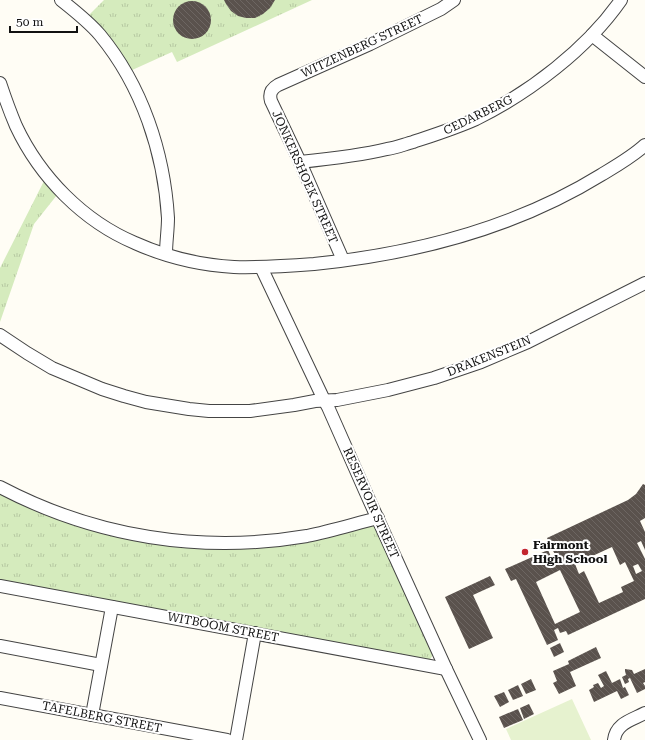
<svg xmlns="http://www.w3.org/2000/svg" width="645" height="740" viewBox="0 0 645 740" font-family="'Roboto Serif',serif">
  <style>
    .grass { fill: url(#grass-tufts) }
    .pitch { fill: #e6f2cf }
    .building { fill: url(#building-back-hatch); fill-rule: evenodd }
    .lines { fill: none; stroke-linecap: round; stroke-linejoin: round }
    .minor-casing { stroke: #444; stroke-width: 14 }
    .minor { stroke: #fff; stroke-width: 12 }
    .poi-dot { fill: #c4262e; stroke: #fff; stroke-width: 1.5 }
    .labels { text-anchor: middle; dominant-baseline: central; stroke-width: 4; stroke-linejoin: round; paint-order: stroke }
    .street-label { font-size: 12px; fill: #111; stroke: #fff }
    .poi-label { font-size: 12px; font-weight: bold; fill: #111; stroke: #fff; text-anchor: start }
  </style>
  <defs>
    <pattern id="grass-tufts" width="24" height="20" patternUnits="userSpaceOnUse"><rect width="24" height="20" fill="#d5ebbd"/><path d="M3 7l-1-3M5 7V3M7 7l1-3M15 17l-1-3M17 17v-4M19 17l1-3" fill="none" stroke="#b6c8a1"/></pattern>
    <pattern id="building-back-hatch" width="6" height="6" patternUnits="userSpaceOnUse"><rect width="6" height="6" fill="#5a524d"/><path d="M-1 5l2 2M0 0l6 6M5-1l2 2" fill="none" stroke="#6d6662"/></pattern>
  </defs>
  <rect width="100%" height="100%" fill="#fffdf5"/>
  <!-- grass -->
  <g class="grass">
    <polygon points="104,0 312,0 177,62 172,52 130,71 88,16"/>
    <polygon points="44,181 57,195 34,224 0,322 0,268"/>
    <polygon points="0,492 179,545 373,525 375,526 434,653 431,658 429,660 0,581"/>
  </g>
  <!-- pitch -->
  <polygon class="pitch" points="572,699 591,740 511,740 506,729"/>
  <!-- building -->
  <g class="building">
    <polygon points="224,0 275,0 270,8 263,14 255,18 246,18 238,16 231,11 226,4"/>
    <circle cx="192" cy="20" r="19"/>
    <path d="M 643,484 L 645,485 L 645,518 L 640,521 L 645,532 L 645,550 L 641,541 L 637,543 L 645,559 L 645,599 L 568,635 L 566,631 L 560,633 L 558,628 L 554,630 L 558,640 L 547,645 L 516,579 L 511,581 L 505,569 L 548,550 L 553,561 L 557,559 L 547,538 L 628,500 L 636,494 ZM 612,547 L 620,565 L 625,562 L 634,581 L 621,587 L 623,592 L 599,603 L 584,571 L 579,574 L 575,564 ZM 638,564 L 642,571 L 636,574 L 633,566 ZM 560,570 L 580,612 L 555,624 L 536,582 Z"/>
    <polygon points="490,576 495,585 473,595 493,638 469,649 445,597"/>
    <polygon points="560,643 564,652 554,657 550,648"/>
    <polygon points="596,647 601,658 570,672 576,686 559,694 553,683 557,681 553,671 569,664 568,661"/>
    <polygon points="625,669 632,670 634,674 645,669 645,682 643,683 645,686 645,689 637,693 630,678 628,679 629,682 625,684 622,677 626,675 625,671"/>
    <polygon points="606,671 612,683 620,679 623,688 625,687 629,695 621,699 617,691 594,702 589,690 594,687 593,685 598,683 601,688 604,686 598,675"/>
    <polygon points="531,679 536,690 526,694 521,684"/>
    <polygon points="518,685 523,696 513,700 508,690"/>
    <polygon points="504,692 509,702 500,707 494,696"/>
    <polygon points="529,704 534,714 524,719 520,708"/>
    <polygon points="518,709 523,720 504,728 499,717"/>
  </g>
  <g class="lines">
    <!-- minor casing -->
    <g class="minor-casing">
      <g id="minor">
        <path d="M 61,0 C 75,11 89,22 100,35 C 142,86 164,152 168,218 C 168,230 166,242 166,254"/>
        <polyline points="592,35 645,77"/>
        <path d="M 0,83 C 5,98 10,112 16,126 C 40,177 83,221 135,243 C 166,257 200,265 234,267 C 260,268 287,266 314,264 C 414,254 515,228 601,175 C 616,166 632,157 645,145"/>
        <path d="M 300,162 C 329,159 358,156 387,149 C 396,148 405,144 413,142 C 434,135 456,128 476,119 C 529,93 587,49 621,0"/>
        <path d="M 343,260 L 300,162 L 271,101 C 269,94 271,89 278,85 L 370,44 L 441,9 L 454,0"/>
        <polyline points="261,267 324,400 328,407 366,493 446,669 480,740"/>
        <polyline points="0,335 27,353 52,368 102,389 124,396 146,402 189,409 209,411 250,411 294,405 315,401 337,400 388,390 434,378 481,362 528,342 645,283"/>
        <path d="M 0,487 C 95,537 201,554 307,536 C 331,531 354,524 378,518"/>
        <polyline points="0,586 446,669"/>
        <polyline points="0,646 101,665"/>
        <polyline points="0,698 227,740"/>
        <polyline points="92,715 112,607"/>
        <polyline points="236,740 255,633"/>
        <path d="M 614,740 C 616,723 632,720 645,713"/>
      </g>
    </g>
    <!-- minor -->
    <use href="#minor" class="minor"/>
  </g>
  <!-- markers -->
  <circle class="poi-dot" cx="525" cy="552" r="4"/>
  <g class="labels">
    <!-- street labels -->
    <g class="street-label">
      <text transform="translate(362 46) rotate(-25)">WITZENBERG STREET</text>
      <text transform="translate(478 115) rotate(-26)">CEDARBERG</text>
      <text transform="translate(305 177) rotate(66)">JONKERSHOEK STREET</text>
      <text transform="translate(489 356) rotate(-22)">DRAKENSTEIN</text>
      <text transform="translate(371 503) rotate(66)">RESERVOIR STREET</text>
      <text transform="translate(223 627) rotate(11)">WITBOOM STREET</text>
      <text transform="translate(102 717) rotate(11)">TAFELBERG STREET</text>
    </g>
    <!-- poi labels -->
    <g class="poi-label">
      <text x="533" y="545">Fairmont<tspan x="533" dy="14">High School</tspan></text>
    </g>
  </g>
  <!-- scale -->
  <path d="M10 26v6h67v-6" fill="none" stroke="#111111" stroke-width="2"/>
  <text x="16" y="26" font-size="12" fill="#111111" stroke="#ffffff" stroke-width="3" paint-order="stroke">50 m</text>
</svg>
